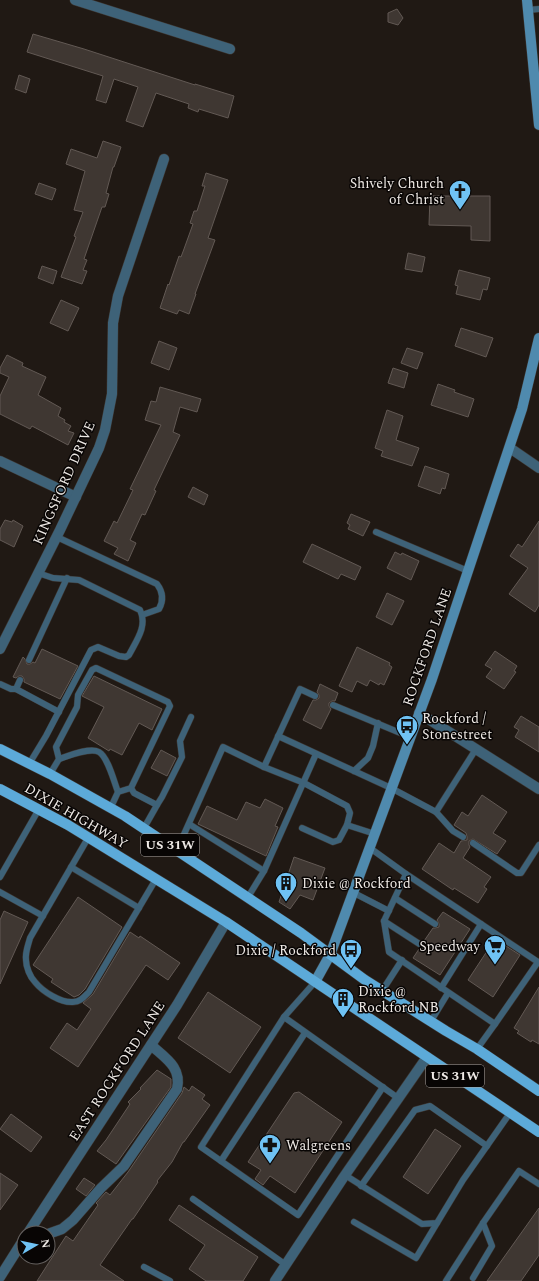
<svg xmlns="http://www.w3.org/2000/svg" width="539" height="1281" viewBox="0 0 539 1281" font-family="Spectral,serif">
  <style>
    .building { fill: #3f3732; stroke: #625954 }
    .lines { fill: none; stroke-linecap: round; stroke-linejoin: round }
    .service-casing { stroke: #3d3631; stroke-width: 7 }
    .minor-casing { stroke: #3d3631; stroke-width: 11 }
    .secondary-casing { stroke: #3d3631; stroke-width: 11 }
    .primary-casing { stroke: #3d3631; stroke-width: 11 }
    .service { stroke: #3e6278; stroke-width: 6 }
    .minor { stroke: #3e6278; stroke-width: 10 }
    .secondary { stroke: #4f8aae; stroke-width: 10 }
    .primary { stroke: #5caad9; stroke-width: 10 }
    .labels { text-anchor: middle; dominant-baseline: central; stroke-width: 3; stroke-linejoin: round; paint-order: stroke }
    .shield { fill: #080504; stroke: #a9a5a2; stroke-width: 1 }
    .shield-label { font-size: 13px; font-weight: bold; fill: #eee9e5 }
    .poi-label { font-size: 14px; fill: #eee9e5; stroke: #080504; text-anchor: start }
    .street-label { font-size: 14px; fill: #eee9e5; stroke: #080504 }
  </style>
  <rect width="100%" height="100%" fill="#201914"/>
  <!-- building -->
  <g class="building">
    <polygon points="397,9 403,18 398,25 388,22 388,13"/>
    <polygon points="33,34 84,49 195,85 195,84 234,96 228,118 199,109 198,112 188,108 189,104 156,93 143,127 126,121 138,87 114,79 106,103 96,100 103,76 27,52"/>
    <polygon points="19,75 30,79 26,93 15,89"/>
    <polygon points="103,141 121,147 114,167 113,167 106,193 109,194 105,207 102,207 84,259 87,260 83,270 87,271 82,284 61,277 76,237 74,236 83,212 74,210 85,171 66,164 71,149 97,158"/>
    <polygon points="206,173 228,180 208,238 215,240 195,294 196,294 189,314 179,310 177,314 160,308 168,284 169,285 179,256 181,257 184,249 193,224 190,223 194,211 197,211 205,186 202,186"/>
    <polygon points="39,183 56,189 52,200 35,194"/>
    <polygon points="430,196 490,196 490,241 471,240 471,226 429,225"/>
    <polygon points="408,253 425,257 422,272 405,269"/>
    <polygon points="42,266 57,271 53,284 38,278"/>
    <polygon points="459,270 490,278 487,290 483,289 480,300 456,294 458,286 455,285"/>
    <polygon points="61,300 79,308 68,331 50,323"/>
    <polygon points="461,328 493,338 486,357 455,346"/>
    <polygon points="159,341 177,348 169,370 151,363"/>
    <polygon points="407,348 423,353 417,369 401,363"/>
    <polygon points="7,355 23,363 22,366 46,377 38,395 61,408 58,416 65,420 64,422 71,426 68,431 74,433 68,445 32,426 30,429 0,414 0,396 9,377 0,373 0,368"/>
    <polygon points="393,368 408,373 404,388 388,383"/>
    <polygon points="438,384 455,390 454,392 474,399 468,417 431,405"/>
    <polygon points="160,387 201,399 197,412 180,407 173,432 180,435 154,490 156,491 145,515 142,514 130,540 136,543 128,561 114,554 118,548 104,541 114,521 117,523 133,490 130,489 161,425 145,420 151,401 156,402"/>
    <polygon points="387,410 403,416 396,440 419,448 412,466 381,456 383,451 375,448"/>
    <polygon points="425,466 449,474 445,489 442,488 440,494 418,486"/>
    <polygon points="193,487 208,495 204,505 188,497"/>
    <polygon points="351,514 370,522 363,536 348,529 350,525 347,523"/>
    <polygon points="5,520 12,522 13,520 23,526 14,547 0,540 0,529"/>
    <polygon points="539,521 539,605 535,612 509,594 528,568 510,556 518,544 522,547"/>
    <polygon points="312,544 361,567 355,580 341,574 338,579 303,562"/>
    <polygon points="395,552 401,555 402,553 419,561 411,580 387,568"/>
    <polygon points="387,593 404,601 392,625 376,617"/>
    <polygon points="357,647 390,663 389,665 392,667 384,685 380,683 379,685 370,680 367,686 357,681 352,692 339,686"/>
    <polygon points="42,649 78,666 60,699 24,682 24,679 22,676 19,676 16,678 13,677 23,657 25,659 27,664 30,664 33,662 35,663"/>
    <polygon points="495,651 517,666 514,671 516,672 504,689 486,677 492,669 485,665"/>
    <polygon points="94,676 162,709 152,730 139,723 122,755 110,749 109,751 88,738 104,707 82,696"/>
    <polygon points="320,684 338,693 335,701 332,701 329,703 329,706 331,709 321,729 303,720 313,700 316,700 319,698 319,695 317,692"/>
    <polygon points="521,716 539,727 539,752 515,737 519,730 514,727"/>
    <polygon points="161,750 176,758 167,776 151,768"/>
    <polygon points="482,795 507,812 493,833 506,841 497,854 473,839 469,841 469,845 470,847 463,858 491,877 484,887 487,889 478,903 454,888 453,890 422,869 439,843 454,853 461,841 467,840 467,837 466,833 454,825 462,812 468,816"/>
    <polygon points="265,799 283,808 275,826 278,827 266,856 198,824 207,806 237,820 246,802 260,808"/>
    <polygon points="294,857 325,868 313,900 300,895 290,909 279,902"/>
    <polygon points="78,897 122,927 85,989 79,995 74,997 51,982 53,979 33,965"/>
    <polygon points="4,911 28,922 0,984 0,920"/>
    <polygon points="443,912 470,929 440,975 413,958 419,949 421,949 425,948 425,945 424,941 433,928 435,928 439,927 439,924 437,920"/>
    <polygon points="130,932 139,938 140,936 180,963 168,980 146,965 78,1067 50,1048 67,1023 77,1030 91,1009 83,1003 93,994"/>
    <polygon points="495,939 520,955 493,997 468,980"/>
    <polygon points="539,987 539,1044 532,1040 531,1042 517,1033 519,1031 514,1028"/>
    <polygon points="208,992 261,1027 230,1073 178,1038"/>
    <polygon points="157,1070 171,1079 171,1087 116,1164 97,1151 106,1140 130,1104 128,1102 141,1089 140,1088"/>
    <polygon points="192,1086 205,1095 202,1099 210,1105 184,1142 183,1142 172,1162 157,1181 158,1182 133,1219 132,1219 100,1265 124,1281 37,1281 66,1236 73,1241 98,1205 96,1203 106,1192 110,1195 128,1172 182,1093 184,1087 189,1091"/>
    <polygon points="299,1092 342,1122 295,1193 270,1176 263,1185 255,1179 261,1170 248,1162 294,1093"/>
    <polygon points="11,1114 42,1137 31,1152 0,1129"/>
    <polygon points="435,1129 461,1146 428,1194 403,1177"/>
    <polygon points="0,1173 18,1185 0,1210"/>
    <polygon points="84,1178 95,1185 86,1196 76,1189"/>
    <polygon points="179,1205 258,1257 243,1281 206,1281 189,1269 205,1245 169,1220"/>
    <polygon points="539,1208 539,1255 521,1281 487,1281"/>
  </g>
  <g class="lines">
    <!-- service casing -->
    <g class="service-casing">
      <g id="service">
        <polyline points="528,10 539,9"/>
        <polyline points="376,532 468,571"/>
        <path d="M 57,537 L 157,584 C 163,592 164,600 159,609 L 142,615"/>
        <polyline points="29,660 67,578"/>
        <polyline points="0,684 11,689 16,689 20,680"/>
        <polyline points="16,689 59,712"/>
        <polyline points="333,705 410,737"/>
        <polyline points="278,736 391,788 436,812 453,831 463,837"/>
        <path d="M 59,759 C 68,756 90,747 99,752 C 108,757 114,782 118,792"/>
        <path d="M 29,764 L 46,736 L 91,650 L 98,647 L 119,656 L 126,657 L 129,655 C 136,641 148,626 140,610 L 79,580 L 53,578 L 38,573"/>
        <polyline points="264,767 304,783 347,806 350,813 347,825 375,834"/>
        <polyline points="354,771 368,758 373,746 378,723"/>
        <polyline points="50,774 59,759 56,747 77,707 78,695 92,670 96,668 168,702 170,706 131,788 118,792 111,807"/>
        <polyline points="131,788 134,793 157,805 144,828"/>
        <polyline points="157,805 162,797 182,757 180,741 191,717"/>
        <polyline points="436,812 476,749"/>
        <polyline points="189,824 264,871"/>
        <polyline points="302,828 333,842 339,840 347,825"/>
        <path d="M 88,838 L 30,938 C 28,946 25,952 26,960 C 26,967 30,977 35,982 C 43,992 61,1003 73,1002 C 80,1002 84,997 89,992 L 156,879"/>
        <polyline points="473,843 517,873 521,873 539,845"/>
        <polyline points="370,848 406,874 384,921 389,952 495,1024 538,962 481,924"/>
        <polyline points="177,850 223,747 264,767 300,689 315,696"/>
        <polyline points="71,867 139,908"/>
        <polyline points="406,874 481,924 441,988"/>
        <polyline points="0,877 39,809"/>
        <polyline points="0,892 43,916"/>
        <polyline points="354,893 389,911"/>
        <polyline points="248,897 264,871 316,754"/>
        <polyline points="395,898 435,924"/>
        <polyline points="384,921 421,945"/>
        <polyline points="315,982 284,1017 201,1147 298,1215 383,1087"/>
        <polyline points="382,991 402,960"/>
        <polyline points="284,1017 398,1098"/>
        <polyline points="431,1021 448,993"/>
        <polyline points="477,1049 495,1024"/>
        <polyline points="221,1161 305,1033"/>
        <polyline points="345,1175 422,1224 437,1223 463,1180 510,1113"/>
        <polyline points="361,1186 415,1110 430,1106 487,1146"/>
        <polyline points="193,1199 286,1265"/>
        <polyline points="354,1222 416,1258 437,1223"/>
        <polyline points="144,1267 170,1281"/>
        <polyline points="473,1278 492,1246 483,1223"/>
        <polyline points="446,1281 483,1223 519,1171 539,1184"/>
      </g>
    </g>
    <!-- minor casing -->
    <g class="minor-casing">
      <g id="minor">
        <polyline points="75,0 230,49"/>
        <polyline points="510,448 539,468"/>
        <polyline points="0,461 76,497"/>
        <polyline points="0,649 60,530 99,448 105,430 112,394 113,323 118,296 164,159"/>
        <polyline points="419,713 539,789"/>
        <polyline points="28,1233 177,1005 226,922"/>
        <path d="M 48,1234 L 62,1229 L 73,1220 L 101,1188 L 124,1166 L 177,1089 C 182,1067 165,1058 151,1045"/>
        <polyline points="0,1277 24,1239"/>
        <polyline points="275,1281 343,1178 427,1057"/>
      </g>
    </g>
    <!-- secondary casing -->
    <g class="secondary-casing">
      <g id="secondary">
        <polyline points="527,0 539,125"/>
        <polyline points="315,982 330,955 432,679 522,409 539,338"/>
      </g>
    </g>
    <!-- primary casing -->
    <g class="primary-casing">
      <g id="primary">
        <polyline points="0,749 50,774 125,816 301,933 365,980 446,1031 477,1049 539,1091"/>
        <polyline points="0,789 68,825 226,922 539,1132"/>
      </g>
    </g>
    <!-- service -->
    <use href="#service" class="service"/>
    <!-- minor -->
    <use href="#minor" class="minor"/>
    <!-- secondary -->
    <use href="#secondary" class="secondary"/>
    <!-- primary -->
    <use href="#primary" class="primary"/>
  </g>
  <!-- icons -->
  <defs>
    <g id="church-pin" transform="scale(1.15)"><path d="M0 17L-7.5 6A9.5 9.5 0 1 1 7.5 6Z" fill="#6fc2f4" stroke="#080504"/><path d="M-1.2-6h2.4v3.5h3.3v2.4h-3.3V6h-2.4V-.1h-3.3v-2.4h3.3Z" fill="#111"/></g>
    <g id="bus-pin" transform="scale(1.15)"><path d="M0 17L-7.5 6A9.5 9.5 0 1 1 7.5 6Z" fill="#6fc2f4" stroke="#080504"/><path d="M-5-6H5V4H4V6H2V4H-2V6H-4V4H-5ZM-3.5-4V0h7V-4ZM-3.5 1.2v1.5H-2V1.2ZM2 1.2v1.5H3.5V1.2Z" fill="#111"/></g>
    <g id="building-pin" transform="scale(1.15)"><path d="M0 17L-7.5 6A9.5 9.5 0 1 1 7.5 6Z" fill="#6fc2f4" stroke="#080504"/><path d="M-4-6H4V6H1V3H-1V6H-4ZM-2.5-4.3h1.7v1.8h-1.7ZM.8-4.3h1.7v1.8H.8ZM-2.5-1h1.7V.8h-1.7ZM.8-1h1.7V.8H.8Z" fill="#111"/></g>
    <g id="supermarket-pin" transform="scale(1.15)"><path d="M0 17L-7.5 6A9.5 9.5 0 1 1 7.5 6Z" fill="#6fc2f4" stroke="#080504"/><path d="M-6-5.5h2.5l.6 2H6L4.5 2H-2.5L-4.4-4H-6ZM-1.5 3.2a1.3 1.3 0 1 0 .1 0ZM3 3.2a1.3 1.3 0 1 0 .1 0Z" fill="#111"/></g>
    <g id="pharmacy-pin" transform="scale(1.15)"><path d="M0 17L-7.5 6A9.5 9.5 0 1 1 7.5 6Z" fill="#6fc2f4" stroke="#080504"/><path d="M-2-6h4v4h4v4h-4v4h-4v-4h-4v-4h4Z" fill="#111"/></g>
  </defs>
  <g fill-rule="evenodd">
    <use href="#church-pin" x="460" y="191"/>
    <use href="#bus-pin" x="407" y="726"/>
    <use href="#building-pin" x="286" y="883"/>
    <use href="#supermarket-pin" x="495" y="946"/>
    <use href="#bus-pin" x="351" y="950"/>
    <use href="#building-pin" x="343" y="999"/>
    <use href="#pharmacy-pin" x="270" y="1145"/>
  </g>
  <g class="labels">
    <!-- shield labels -->
    <g class="shield">
      <rect x="141" y="834" width="58" height="22" rx="3"/>
      <rect x="426" y="1065" width="58" height="22" rx="3"/>
    </g>
    <g class="shield-label">
      <text x="170" y="845">US 31W</text>
      <text x="455" y="1076">US 31W</text>
    </g>
    <!-- poi labels -->
    <g class="poi-label">
      <text x="444" y="183" text-anchor="end">Shively Church<tspan x="444" dy="16">of Christ</tspan></text>
      <text x="422" y="718">Rockford /<tspan x="422" dy="16">Stonestreet</tspan></text>
      <text x="302" y="883">Dixie @ Rockford</text>
      <text x="480" y="946" text-anchor="end">Speedway</text>
      <text x="336" y="950" text-anchor="end">Dixie / Rockford</text>
      <text x="358" y="991">Dixie @<tspan x="358" dy="16">Rockford NB</tspan></text>
      <text x="286" y="1145">Walgreens</text>
    </g>
    <!-- street labels -->
    <g class="street-label">
      <text transform="translate(64 483) rotate(-66)">KINGSFORD DRIVE</text>
      <text transform="translate(427 647) rotate(-71)">ROCKFORD LANE</text>
      <text transform="translate(76 816) rotate(30)">DIXIE HIGHWAY</text>
      <text transform="translate(117 1071) rotate(-57)">EAST ROCKFORD LANE</text>
    </g>
  </g>
  <!-- north arrow -->
  <g transform="translate(36 1245) rotate(81)"><circle r="19" fill="#080504" stroke="#64605e"/>
  <path d="M0-3L7 15L0 10L-7 15Z" fill="#6fc2f4"/>
  <text y="-6" font-size="11" font-weight="bold" text-anchor="middle" fill="#eee9e5">N</text>
  </g>
</svg>
